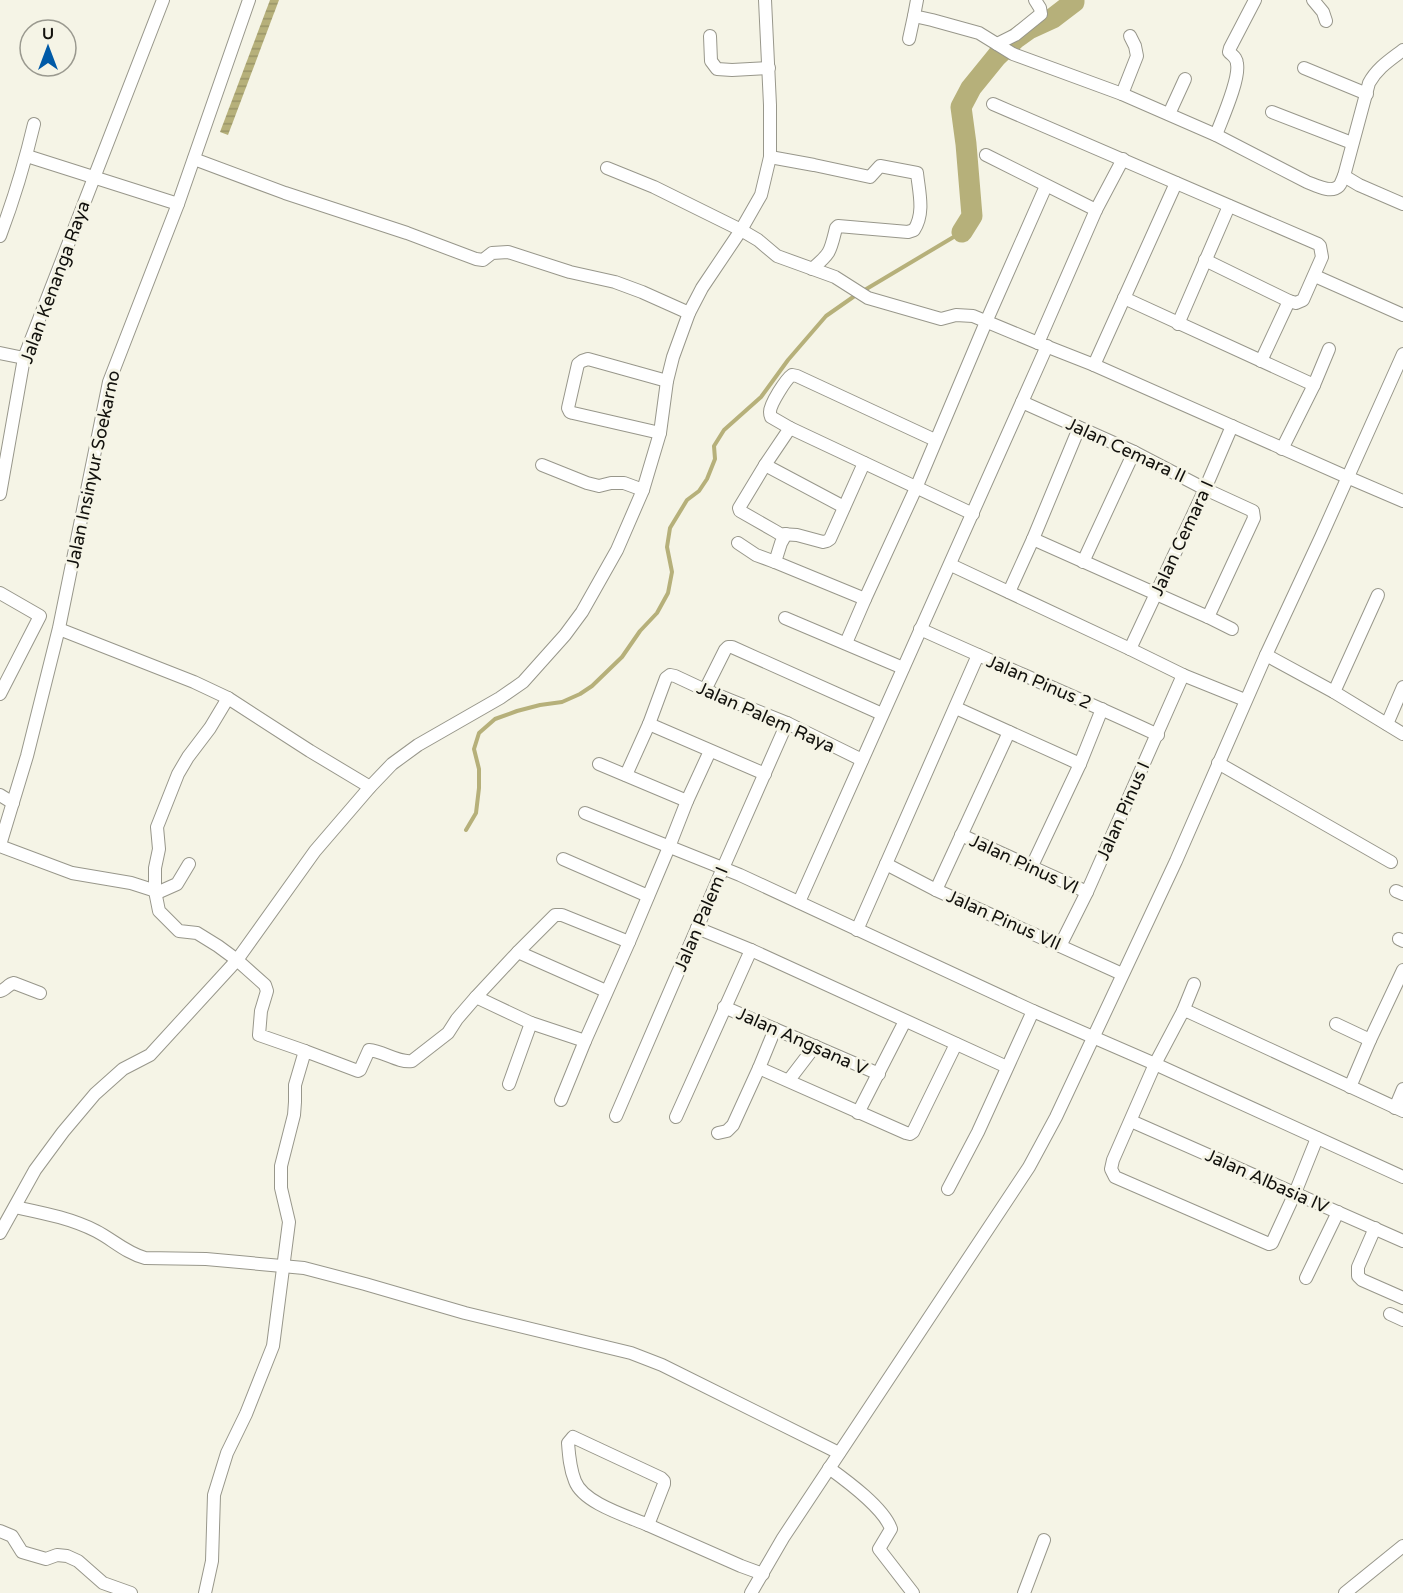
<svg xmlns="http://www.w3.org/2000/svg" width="1403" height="1593" viewBox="0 0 1403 1593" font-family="'Varela Round',sans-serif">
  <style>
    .water { fill: url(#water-rules) }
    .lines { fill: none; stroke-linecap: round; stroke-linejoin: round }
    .stream { stroke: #b6b07a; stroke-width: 4 }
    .river { stroke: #b6b07a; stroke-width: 21 }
    .street-casing { stroke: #98978b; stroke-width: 14 }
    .street { stroke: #fff; stroke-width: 12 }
    .labels { text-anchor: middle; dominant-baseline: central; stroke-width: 6; stroke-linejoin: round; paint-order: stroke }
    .street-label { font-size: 18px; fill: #12110d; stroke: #f5f4e6 }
  </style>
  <defs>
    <pattern id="water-rules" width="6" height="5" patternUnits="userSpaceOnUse" patternTransform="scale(1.5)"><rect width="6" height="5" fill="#b6b07a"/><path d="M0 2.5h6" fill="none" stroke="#9b9668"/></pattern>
  </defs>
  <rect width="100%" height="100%" fill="#f5f4e6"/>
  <!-- water -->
  <polygon class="water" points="270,0 279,0 228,135 220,132"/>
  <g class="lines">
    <!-- stream -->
    <g class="stream">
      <polyline points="863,291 962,232"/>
      <polyline points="466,830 476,813 479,788 479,769 474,749 479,733 495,719 517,711 540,705 562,702 580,694 592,686 622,657 640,631 657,613 668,593 672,572 667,547 670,528 687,500 699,491 707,479 715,459 714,446 724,430 761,397 788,360 826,316 856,295"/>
    </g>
    <!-- river -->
    <polyline class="river" points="962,232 972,216 966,144 961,107 971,88 997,56 1015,39 1029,29 1053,18 1074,2 1074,0"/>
    <!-- street casing -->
    <g class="street-casing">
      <g id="street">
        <path d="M 917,0 L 914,16 L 932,20 L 979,33 L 1013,54 L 1122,94 L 1216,135 L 1307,182 C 1315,185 1331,194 1339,186 C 1341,184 1342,180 1344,176 L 1359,185 L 1403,204"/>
        <polyline points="1313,0 1323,12 1326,21"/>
        <polyline points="710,36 711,61 717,69 732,70 769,68"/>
        <polyline points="909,39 914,16"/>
        <polyline points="997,44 1015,35 1041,14 1040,8 1035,0"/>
        <polyline points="1304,68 1367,94"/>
        <polyline points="1122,94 1137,56 1135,46 1130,36"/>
        <polyline points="993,104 1318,244 1320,246 1322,257 1303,300 1296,303 1289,301 1205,260"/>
        <polyline points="1272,112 1352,143"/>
        <polyline points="1169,114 1185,79"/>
        <path d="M 1216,135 C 1222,119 1240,79 1237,64 C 1237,58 1233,56 1229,52 L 1230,48 L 1255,0"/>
        <polyline points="986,155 1096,210"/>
        <polyline points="27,156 178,204"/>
        <path d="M 770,157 L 814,165 L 870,177 L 880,166 L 917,173 C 919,192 925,213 914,230 L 908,232 L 838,226 L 836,228 C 830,252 831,253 812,269"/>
        <polyline points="194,159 285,193 407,233 476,259 483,260 492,253 508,252 570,272 615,282 642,292 689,313"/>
        <polyline points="1123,159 1096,210 1038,343 1094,365 1347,477 1403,501"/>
        <polyline points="607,168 654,187 741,230 758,240 777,256 835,277 868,298 941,319 956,315 973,316 1038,343"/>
        <path d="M 1344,176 L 1369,83 C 1377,68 1390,60 1403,50"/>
        <path d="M 0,236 C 14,199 25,162 34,124"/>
        <polyline points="1315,276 1403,315"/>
        <polyline points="1124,298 1314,385"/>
        <polyline points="1178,324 1229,206"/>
        <polyline points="0,353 24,358"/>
        <polyline points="1261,361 1289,301"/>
        <polyline points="1094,365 1176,183"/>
        <polyline points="1022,402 1134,452 1205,489 1253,511 1254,518 1208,617"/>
        <polyline points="790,428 765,465 739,508 740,511 775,531 780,534 797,535 823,542 827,541 830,539 864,463"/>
        <polyline points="660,433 573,413 570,412 568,408 578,364 582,361 588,359 667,381"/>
        <path d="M 935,440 L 797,376 L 792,375 C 786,379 770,404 770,412 C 770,413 770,415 771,417 L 790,428 L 973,514"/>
        <polyline points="1282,449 1314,385 1329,349"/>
        <polyline points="542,465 587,483 599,486 611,483 624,483 643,490"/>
        <polyline points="765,465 844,507"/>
        <polyline points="0,494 24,358 163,0"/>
        <polyline points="786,534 781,543 775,562 865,599"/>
        <polyline points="1033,539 1208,617 1232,629"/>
        <polyline points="738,543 756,555 775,562"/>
        <polyline points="1083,562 1134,452"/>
        <polyline points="951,565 1130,649 1183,675 1245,700"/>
        <polyline points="1009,592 1033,539 1079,428"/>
        <polyline points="0,593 40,616 0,694"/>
        <polyline points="785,618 903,668"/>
        <polyline points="59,629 194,682 228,698 310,751 370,787"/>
        <path d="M 920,629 C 999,665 1079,698 1158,735"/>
        <polyline points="846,643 865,599 916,488 986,322 1046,186"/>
        <polyline points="1130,649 1205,489 1232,426"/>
        <polyline points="1266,655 1334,692 1403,734"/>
        <polyline points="705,690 725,650 728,647 732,647 882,714"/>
        <polyline points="1334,692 1378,595"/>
        <polyline points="228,698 210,728 188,757 178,774 159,822 157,827 159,849 155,868 155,891 159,911 179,931 197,933 218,946 237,960 265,985 267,991 261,1011 259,1035 305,1051"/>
        <polyline points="956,708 1080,764"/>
        <polyline points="649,724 765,774"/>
        <polyline points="1387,724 1403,687"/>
        <polyline points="1218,763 1391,862"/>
        <polyline points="599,764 687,801"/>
        <polyline points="626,775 649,724 666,678 670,675 675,676 705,690 787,723 862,760"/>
        <polyline points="0,795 13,803"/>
        <polyline points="585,813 740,875 1033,1011 1155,1064 1403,1177"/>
        <polyline points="961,835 1087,892"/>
        <polyline points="0,845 27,756 59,628 109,382 178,204 249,0"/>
        <polyline points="0,846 72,873 131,883 159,892 177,884 189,864"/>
        <polyline points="563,859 648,896"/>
        <polyline points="886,864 936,890 1122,974"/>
        <polyline points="1031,868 1080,764 1102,709"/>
        <polyline points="936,890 1009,732"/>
        <polyline points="1396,891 1403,894"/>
        <path d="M 799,902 C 882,717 965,532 1047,346"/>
        <polyline points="697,928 751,950 1007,1067"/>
        <polyline points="857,930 978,655"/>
        <polyline points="1399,939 1403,941"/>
        <polyline points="1060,946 1087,892 1183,675"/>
        <polyline points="518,952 606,991"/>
        <polyline points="1194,984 1183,1011 1155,1064 1113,1160 1111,1169 1115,1177 1269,1244 1272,1243 1295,1193 1317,1138"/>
        <path d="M 0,991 C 6,990 8,984 14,983 L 40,993"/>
        <polyline points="476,997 531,1023 585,1041"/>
        <polyline points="724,1007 879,1074"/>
        <polyline points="1183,1011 1189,1012 1403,1111"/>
        <polyline points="1336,1024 1370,1040"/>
        <polyline points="775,1029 759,1068 906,1133 910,1134 913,1132 956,1044"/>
        <polyline points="789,1080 815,1046"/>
        <polyline points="509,1084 531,1023"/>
        <polyline points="1350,1087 1370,1040 1403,970"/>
        <polyline points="561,1100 585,1041 629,942 669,847 687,801 710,751"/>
        <polyline points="1395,1108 1403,1089"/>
        <polyline points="858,1113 905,1021"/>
        <polyline points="616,1116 723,868 787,723"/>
        <polyline points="676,1117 751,950"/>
        <polyline points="1131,1121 1403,1241"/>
        <polyline points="718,1133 727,1131 733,1125 759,1068"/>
        <polyline points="948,1189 978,1132 1033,1011"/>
        <path d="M 15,1207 C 43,1213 70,1218 96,1231 C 112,1239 126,1253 145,1258 L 206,1259 L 304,1268 L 365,1284 L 465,1313 L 631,1353 L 662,1365 L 839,1453"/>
        <polyline points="1375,1228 1358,1267 1358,1276 1362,1280 1403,1298"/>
        <polyline points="0,1233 35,1170 63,1132 95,1094 123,1069 150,1055 237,960 315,851 370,787 392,764 418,745 500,698 523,682 565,635 582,612 617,550 643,490 660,433 667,381 673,357 689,313 702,288 741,230 761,195 770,157 770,105 765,0"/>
        <polyline points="1306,1278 1338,1212"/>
        <polyline points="1390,1314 1403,1320"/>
        <path d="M 573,1437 L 661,1478 L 664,1481 L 664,1484 L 648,1525 C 627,1516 583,1503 575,1481 C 570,1469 569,1456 568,1443 Z"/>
        <path d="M 829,1468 C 847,1481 884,1508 891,1529 L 879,1549 L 913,1593"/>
        <polyline points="648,1525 741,1566 763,1574"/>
        <polyline points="0,1531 12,1536 22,1552 46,1559 57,1555 67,1556 78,1561 103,1583 131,1593"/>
        <path d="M 205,1593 L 212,1561 L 214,1495 L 227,1453 L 246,1414 L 273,1346 L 289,1222 L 281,1188 L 281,1166 L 294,1115 L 295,1102 L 295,1085 L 305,1051 L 358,1071 L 360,1070 L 369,1050 C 383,1051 398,1063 412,1061 L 448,1033 L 457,1019 L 476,997 L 518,952 L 555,915 L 562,915 L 629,942"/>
        <polyline points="751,1593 783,1538 1029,1167 1056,1117 1176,861 1266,655 1321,537 1403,354"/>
        <polyline points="1024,1593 1044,1540"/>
        <polyline points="1345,1593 1403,1546"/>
      </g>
    </g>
    <!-- street -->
    <use href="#street" class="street"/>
  </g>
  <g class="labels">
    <!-- street labels -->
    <g class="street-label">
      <text transform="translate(55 282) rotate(-70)">Jalan Kenanga Raya</text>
      <text transform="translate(1126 450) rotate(25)">Jalan Cemara II</text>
      <text transform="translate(93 469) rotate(-78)">Jalan Insinyur Soekarno</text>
      <text transform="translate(1182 538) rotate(-65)">Jalan Cemara I</text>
      <text transform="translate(1039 682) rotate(23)">Jalan Pinus 2</text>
      <text transform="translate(766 717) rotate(24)">Jalan Palem Raya</text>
      <text transform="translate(1123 811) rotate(-66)">Jalan Pinus I</text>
      <text transform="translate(1024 864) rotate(25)">Jalan Pinus Vl</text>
      <text transform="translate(701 919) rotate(-67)">Jalan Palem I</text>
      <text transform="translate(1004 920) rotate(24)">Jalan Pinus VII</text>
      <text transform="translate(802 1041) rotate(24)">Jalan Angsana V</text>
      <text transform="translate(1267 1181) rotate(24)">Jalan Albasia lV</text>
    </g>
  </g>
  <!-- north arrow -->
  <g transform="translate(48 48)"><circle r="28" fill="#f5f4e6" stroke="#9a998f" stroke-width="1.5"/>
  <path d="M0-4.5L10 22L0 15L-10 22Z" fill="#005aa7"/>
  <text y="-9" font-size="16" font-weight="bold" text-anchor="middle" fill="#12110d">U</text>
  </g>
</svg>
